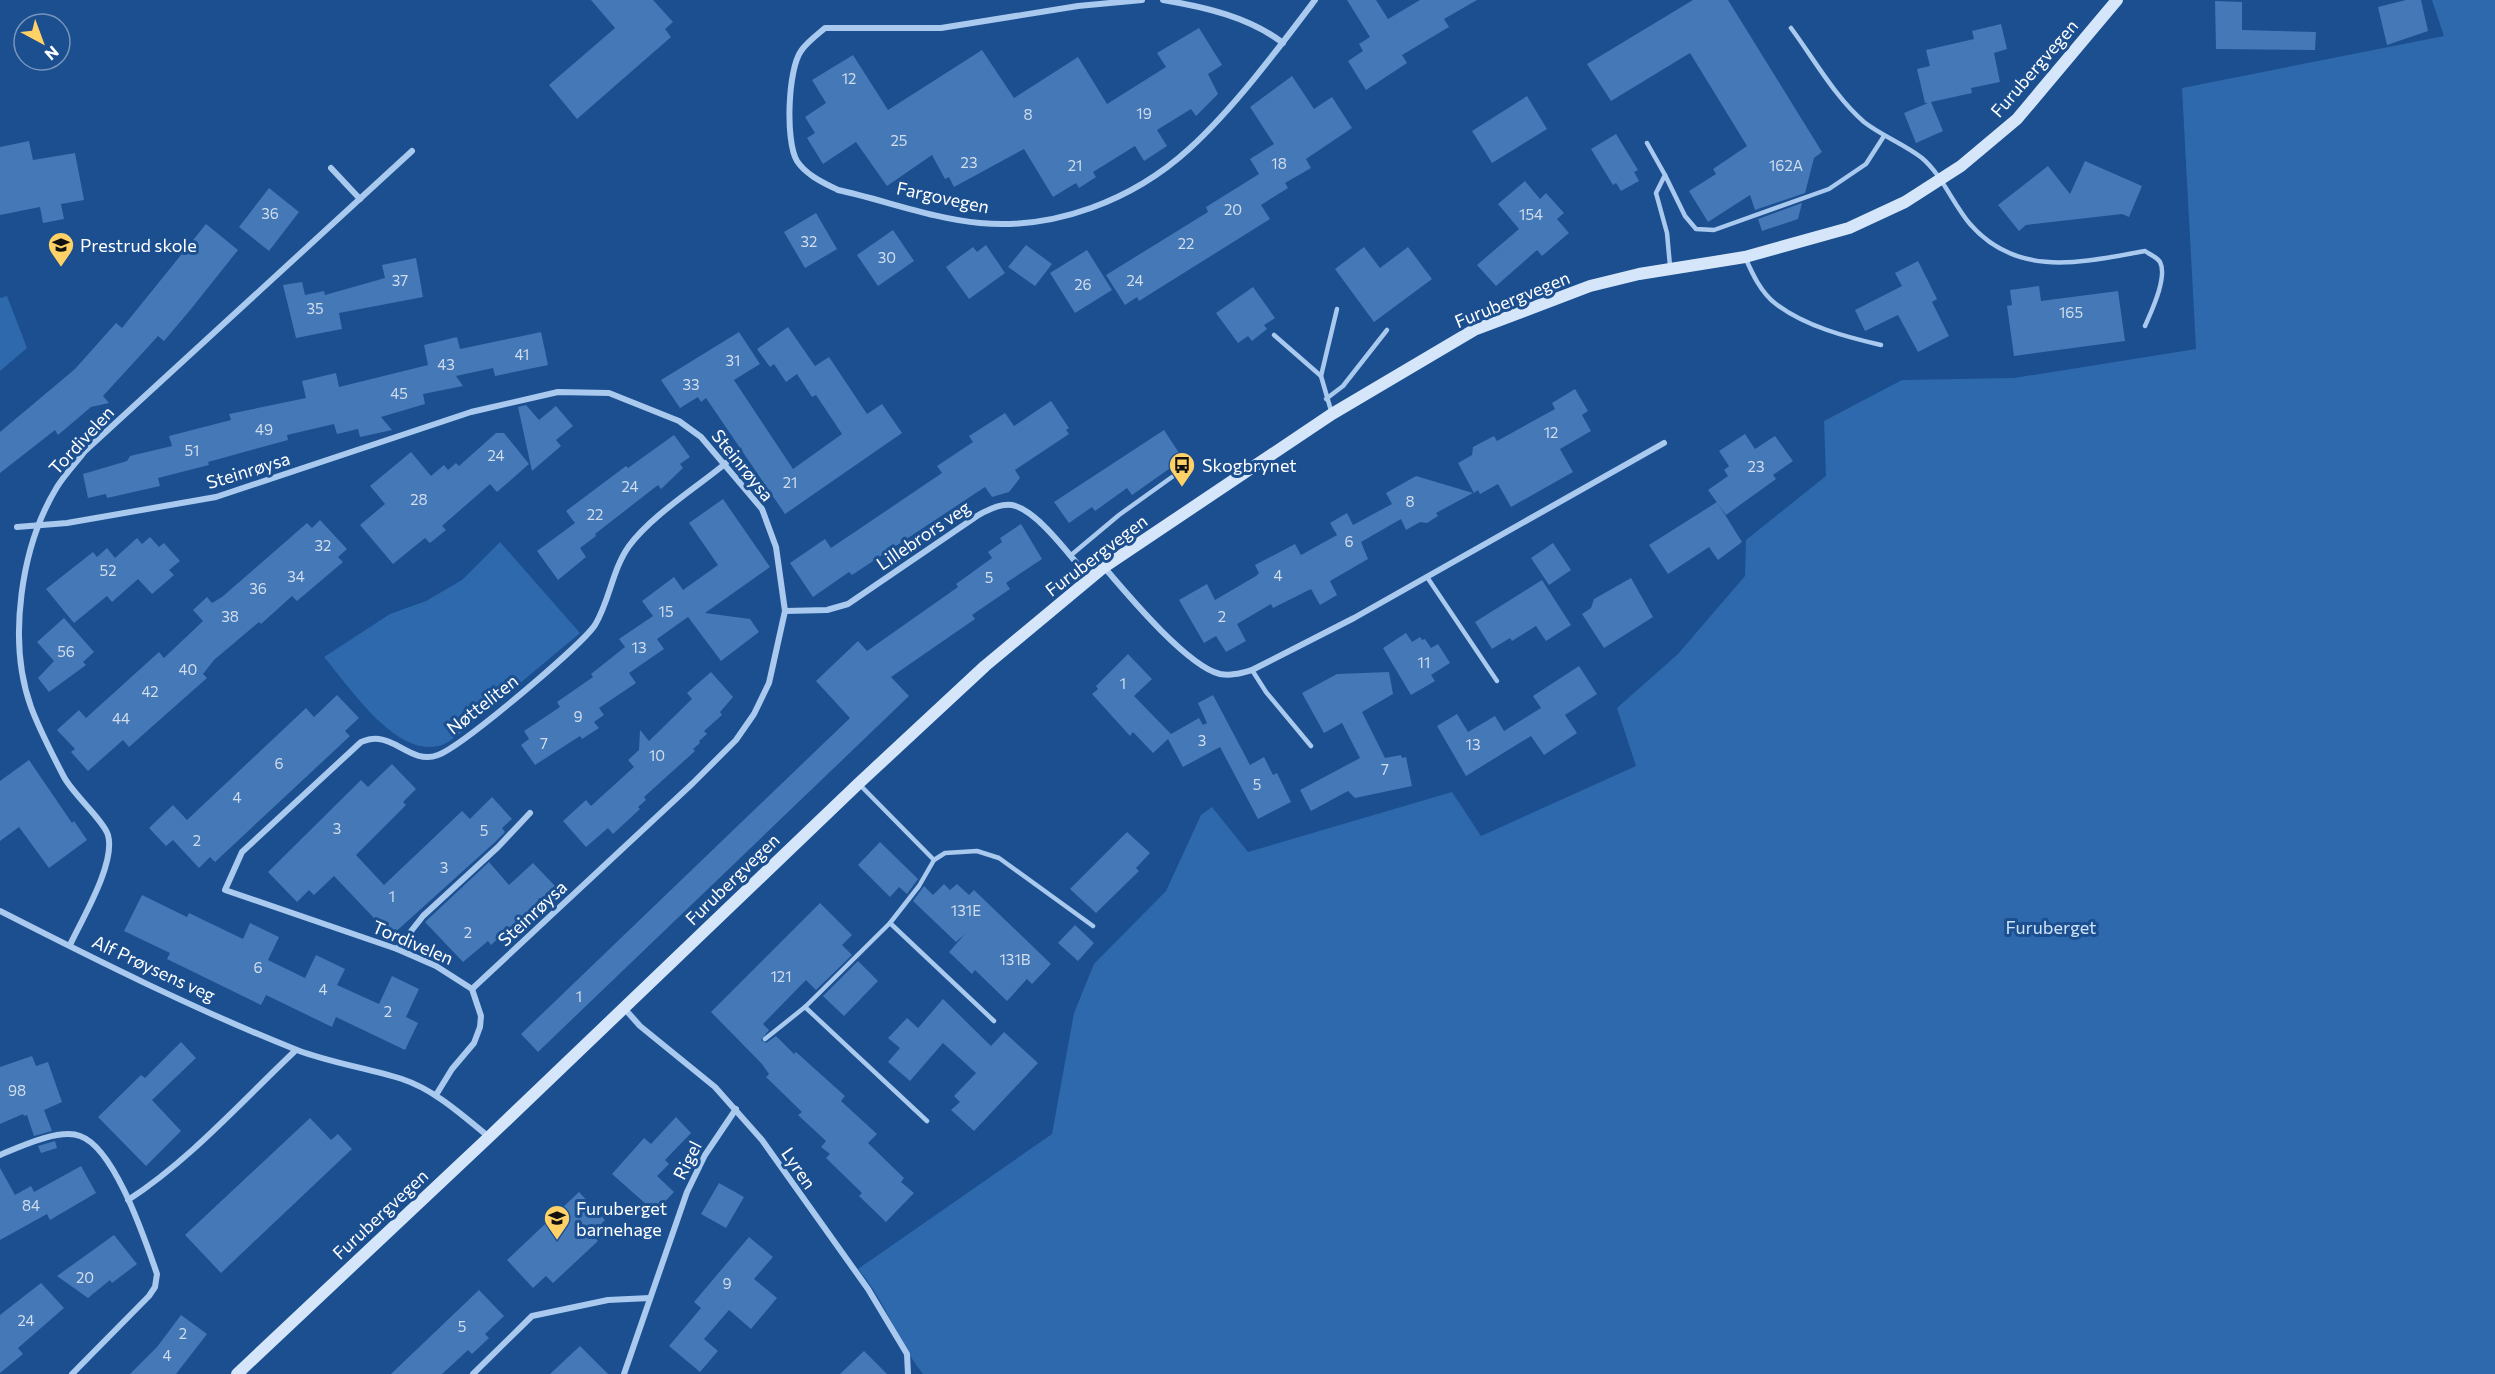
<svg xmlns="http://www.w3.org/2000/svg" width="2495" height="1374" viewBox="0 0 2495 1374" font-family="Commissioner,sans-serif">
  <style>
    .green { fill: #2e69ad }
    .building { fill: #4478b7 }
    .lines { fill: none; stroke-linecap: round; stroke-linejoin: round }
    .service { stroke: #a9c9ee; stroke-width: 4.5 }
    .minor { stroke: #a9c9ee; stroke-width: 6 }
    .secondary { stroke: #d6e6fa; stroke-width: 12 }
    .labels { text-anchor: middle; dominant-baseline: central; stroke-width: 6; stroke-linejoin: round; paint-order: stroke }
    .number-label { font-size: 15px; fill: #d0dded }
    .street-label { font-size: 18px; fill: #fff; stroke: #1b4f8f }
    .poi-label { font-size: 18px; fill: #fff; stroke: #1b4f8f; text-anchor: start }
    .park-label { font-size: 18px; fill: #cfe3fa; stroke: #1b4f8f }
  </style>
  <rect width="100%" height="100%" fill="#1b4f8f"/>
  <!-- green -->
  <g class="green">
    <path d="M 2432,0 L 2495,0 L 2495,1374 L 923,1374 C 897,1341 885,1300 858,1269 L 1052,1134 L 1074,1013 L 1094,964 L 1166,891 L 1201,815 L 1212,807 L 1248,852 L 1452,792 L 1481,836 L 1636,766 L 1617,708 L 1678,654 L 1745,576 L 1746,540 L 1826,476 L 1824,421 L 1902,380 L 2014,378 L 2196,349 L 2182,88 L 2444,36 Z"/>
    <polygon points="7,296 27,348 0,371 0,298"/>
    <path d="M 500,542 L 580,633 L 458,735 C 453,738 448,743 442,745 C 397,760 349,686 324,657 L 390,614 L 426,601 L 462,580 Z"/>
  </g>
  <!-- building -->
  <g class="building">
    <polygon points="591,0 653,0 673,22 665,29 671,37 577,119 549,85 615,28"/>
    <polygon points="1347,0 1376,0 1388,19 1420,0 1477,0 1444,19 1449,27 1402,55 1407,63 1366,90 1348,61 1363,51 1359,44 1370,37"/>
    <polygon points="1693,0 1728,0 1822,152 1814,158 1805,193 1755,210 1750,195 1708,222 1689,191 1716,174 1713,169 1747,146 1690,53 1611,101 1587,64"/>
    <polygon points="2406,0 2421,0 2428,31 2387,45 2378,7"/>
    <polygon points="2215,1 2242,2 2242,30 2316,32 2315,50 2216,49"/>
    <polygon points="2001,24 2007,49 1994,53 2000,82 1971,88 1972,93 1931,102 1943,131 1916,143 1904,113 1928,103 1925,103 1917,69 1930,66 1926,50 1974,39 1972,31"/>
    <polygon points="1199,28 1222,65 1208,74 1218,94 1196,116 1191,109 1157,130 1167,146 1144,161 1135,146 1093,172 1096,177 1079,188 1076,183 1053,197 1024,149 954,187 949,177 945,179 932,155 887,186 856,142 823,164 807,138 815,133 805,117 826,103 812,80 853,55 888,110 982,50 1014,98 1078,57 1107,104 1166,67 1157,53"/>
    <polygon points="1292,76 1314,109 1332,97 1352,128 1306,159 1311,168 1285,183 1288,188 1261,205 1270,219 1139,301 1137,297 1125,305 1106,275 1208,212 1206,207 1259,174 1250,159 1274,144 1250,107"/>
    <polygon points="1527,96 1547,129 1492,163 1472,131"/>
    <polygon points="1616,134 1638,170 1634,172 1639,181 1621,191 1616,183 1613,185 1591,149"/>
    <polygon points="29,141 33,160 75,153 84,200 61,204 64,219 43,223 40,207 0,215 0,147"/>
    <polygon points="2085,161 2142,186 2129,217 2122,214 2026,225 2019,231 1998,205 2048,166 2070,194"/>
    <polygon points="1525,181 1540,199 1546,193 1564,213 1557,219 1569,233 1542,256 1537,250 1496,286 1477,265 1519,229 1498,204"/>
    <polygon points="269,188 299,212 269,251 239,227"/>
    <polygon points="1802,203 1798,219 1762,231 1758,219"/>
    <polygon points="816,213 837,249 805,268 784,232"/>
    <polygon points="206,224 238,250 191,309 164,341 158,336 103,396 109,403 91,407 58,435 55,430 0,473 0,432 75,369 116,323 122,328"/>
    <polygon points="893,230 914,261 878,286 857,255"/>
    <polygon points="986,245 1005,273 969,299 946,267 973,247 977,252"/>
    <polygon points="1026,245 1052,264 1035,286 1008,267"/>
    <polygon points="1364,247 1380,268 1408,247 1432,279 1374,322 1335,269"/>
    <polygon points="1087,250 1112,290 1075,313 1050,273"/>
    <polygon points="416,258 423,297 339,313 342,329 296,338 283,285 302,282 305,295 324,291 325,295 385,278 382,265"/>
    <polygon points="1918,261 1937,299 1932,302 1949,336 1918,352 1898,315 1865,331 1855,310 1902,286 1895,273"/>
    <polygon points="2039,286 2041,301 2118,291 2125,341 2014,356 2007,306 2012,305 2010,290"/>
    <polygon points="1253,287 1275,318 1264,325 1267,329 1252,341 1248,336 1238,343 1216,313"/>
    <polygon points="788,327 815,366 829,357 867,414 882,404 902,433 785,514 706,398 701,402 698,397 680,408 661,380 739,332 760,364 734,380 793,469 842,434 816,395 812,397 797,374 786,382 774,364 770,367 757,349"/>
    <polygon points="541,332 548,365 495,376 493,368 456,376 463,386 423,394 425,404 381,417 392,430 360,437 358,429 337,434 334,424 287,435 288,440 208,462 209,465 158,478 160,486 107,498 106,494 88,498 83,474 127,461 130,456 172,446 169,436 231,420 229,414 306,398 302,381 336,373 339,387 428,365 424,345 457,337 460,349"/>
    <polygon points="1575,389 1588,411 1582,415 1591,431 1560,449 1573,472 1511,507 1498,484 1480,494 1478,490 1474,493 1458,463 1472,455 1473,447 1494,436 1497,441 1555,409 1552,403"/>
    <polygon points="1051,401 1069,428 1066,430 1069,434 1015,470 1020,478 1009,492 992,497 985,487 852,575 849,572 813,597 790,563 825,539 831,548 942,473 937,466 973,442 969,436 1005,413 1014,426"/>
    <polygon points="526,405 539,420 556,406 573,426 556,440 561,446 532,471 518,407"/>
    <polygon points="1164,430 1183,459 1132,495 1127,488 1095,511 1092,507 1069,523 1054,502"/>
    <polygon points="496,433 504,433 529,464 497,492 490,484 442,526 446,530 430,543 425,538 393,564 360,525 385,504 370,486 411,452 431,476 444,465 448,470 456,463 459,466"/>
    <polygon points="1745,434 1755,449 1775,436 1793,461 1773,475 1776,479 1726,515 1708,490 1728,476 1724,470 1729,466 1719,451"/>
    <polygon points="674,435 690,457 680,464 683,468 661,489 658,485 595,534 596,536 580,548 586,557 558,580 537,551 575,523 566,511 626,466 628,468"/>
    <polygon points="1416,476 1473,493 1436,513 1438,516 1427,523 1420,522 1406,530 1401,519 1361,542 1368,559 1330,581 1337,595 1320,605 1311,589 1273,608 1271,604 1237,624 1246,641 1226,652 1216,636 1204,643 1179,600 1207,584 1215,600 1256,576 1259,573 1255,565 1295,544 1301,555 1337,535 1330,523 1347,513 1353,525 1392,504 1386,493"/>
    <polygon points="723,499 770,567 705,613 750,619 759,632 721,661 688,617 657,639 664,649 629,673 636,683 599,708 604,715 594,722 599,728 582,739 580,736 535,765 521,745 529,739 524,731 560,707 557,702 593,677 591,674 625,647 619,639 653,616 642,601 674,577 683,590 718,565 689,523"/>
    <polygon points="1717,502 1742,542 1718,560 1709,547 1668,574 1649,545"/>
    <polygon points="320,520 347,549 338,557 343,562 297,601 292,596 261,624 259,622 214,660 203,674 207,678 129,747 123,740 88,771 71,752 75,749 57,730 79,710 86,718 159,652 164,658 203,621 193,610 207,597 212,603 222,597 307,523 312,528"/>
    <polygon points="1021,524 1042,559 1006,583 1010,589 972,615 975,619 891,677 909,696 538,1052 521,1034 850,718 816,681 858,641 867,651 958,587 956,584 992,558 988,552 1002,542 1000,538"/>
    <polygon points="150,537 159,547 164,543 180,561 169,570 174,575 152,594 138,579 112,602 107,596 74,623 46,589 93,552 97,557 107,548 115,558 137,538 142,544"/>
    <polygon points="1553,543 1571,570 1549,585 1531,558"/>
    <polygon points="1631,578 1653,617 1604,648 1582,614 1591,608 1594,599"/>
    <polygon points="1542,580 1571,625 1546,641 1536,626 1512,641 1510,638 1492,649 1475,622"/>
    <polygon points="64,618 94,652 83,662 86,665 49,692 38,678 54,661 37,642"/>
    <polygon points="1406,633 1412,642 1420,637 1422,640 1425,639 1431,648 1438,644 1450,663 1431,675 1435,681 1411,695 1383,648"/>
    <polygon points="1128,654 1152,679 1134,696 1171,734 1199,718 1203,725 1207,723 1198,703 1213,695 1250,765 1264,757 1273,775 1277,773 1291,802 1258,819 1220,747 1183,767 1168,739 1153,753 1133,732 1130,736 1092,694 1098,689 1096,686"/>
    <polygon points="1579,666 1597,694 1565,715 1577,733 1544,755 1531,736 1466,776 1437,726 1457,714 1468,732 1495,716 1504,731 1541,708 1533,696"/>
    <polygon points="711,672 733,697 720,712 722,715 704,731 707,734 699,741 700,743 693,749 695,751 644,797 646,800 638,807 640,809 613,834 608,828 586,847 563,821 586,800 591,806 634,767 628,760 639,750 640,730 649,741 692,699 687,693"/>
    <polygon points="1389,672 1393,694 1362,712 1385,758 1401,755 1402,758 1406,757 1412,786 1355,798 1348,791 1311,811 1300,790 1360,758 1342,723 1324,733 1302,693 1337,674"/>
    <polygon points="337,695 359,718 345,731 350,736 215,862 210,857 199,868 173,840 166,846 149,828 173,805 187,820 306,708 314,717"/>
    <polygon points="29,760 72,823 74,821 87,840 49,868 19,827 0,841 0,781"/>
    <polygon points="392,764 416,789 403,802 406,805 356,855 384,885 462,811 470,819 492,797 512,819 502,828 505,832 494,843 391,936 334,876 314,895 309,890 297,902 268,872 361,780 368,787"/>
    <polygon points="1127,832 1150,853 1136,868 1139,871 1096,913 1070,889"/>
    <polygon points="880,842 918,879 907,894 899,887 890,897 858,865"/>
    <polygon points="489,862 509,885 533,863 555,886 540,900 545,905 529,919 524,914 491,945 488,941 463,962 425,922"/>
    <polygon points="944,884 950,890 957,884 969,895 974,890 1051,964 1032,984 1027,979 1007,1001 975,970 972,974 949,952 965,934 956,942 913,901 924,886 933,895"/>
    <polygon points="142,895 187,917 189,913 243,939 250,923 279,937 268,960 305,978 316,955 345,969 337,985 379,1004 392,976 419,989 406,1017 418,1023 405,1050 336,1017 332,1027 266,995 261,1005 167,959 170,953 124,931"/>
    <polygon points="820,903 852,935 842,945 852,955 816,990 806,980 763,1024 769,1030 761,1040 766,1043 776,1036 794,1054 796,1052 845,1096 841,1101 877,1134 868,1143 904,1178 901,1182 914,1193 886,1222 859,1196 862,1193 826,1158 830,1154 821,1147 826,1141 798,1115 802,1112 766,1077 769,1074 762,1064 711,1012"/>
    <polygon points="1075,925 1094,943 1078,961 1058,943"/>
    <polygon points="858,961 878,981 844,1016 823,996"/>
    <polygon points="943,999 991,1046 1004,1032 1038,1063 974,1131 951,1110 960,1102 954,1096 976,1073 943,1043 910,1081 888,1062 900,1048 888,1038 907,1018 918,1028"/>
    <polygon points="181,1042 196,1058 152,1100 181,1131 146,1166 98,1117 141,1075 145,1078"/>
    <polygon points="32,1056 36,1066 48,1062 62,1102 44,1110 52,1131 34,1136 27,1115 24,1116 23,1114 0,1124 0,1067"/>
    <polygon points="676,1117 691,1133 665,1160 669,1164 657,1176 674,1192 655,1212 612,1174 644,1138 651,1144"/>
    <polygon points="310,1118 331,1140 338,1134 352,1149 221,1273 185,1235"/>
    <polygon points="55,1141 57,1148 41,1153 38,1146"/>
    <polygon points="81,1166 96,1193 50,1220 47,1214 0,1240 0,1168 15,1195 31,1186 34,1192"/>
    <polygon points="719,1183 744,1197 726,1228 701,1214"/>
    <polygon points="579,1192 605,1220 591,1234 598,1241 553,1283 546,1276 533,1288 507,1260"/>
    <polygon points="114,1235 137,1264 112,1283 110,1280 88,1298 57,1276"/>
    <polygon points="749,1237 773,1257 754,1279 777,1298 751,1329 729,1310 704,1339 718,1351 700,1372 669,1346 701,1308 694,1302"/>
    <polygon points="41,1283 64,1308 18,1348 23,1354 0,1373 0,1315"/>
    <polygon points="479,1290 504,1316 485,1334 489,1338 472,1354 468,1350 442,1374 391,1374"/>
    <polygon points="181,1315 207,1334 176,1374 130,1374 157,1347"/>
    <polygon points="580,1346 608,1374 550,1374"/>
    <polygon points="864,1351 887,1374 840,1374"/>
  </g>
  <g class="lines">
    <!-- service -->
    <g class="service">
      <path d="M 1791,28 C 1814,59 1835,97 1864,122 C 1882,136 1904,144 1922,158 C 1942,175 1953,204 1970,224 C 2018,279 2083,262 2145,251 C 2149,254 2157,257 2160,262 C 2168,277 2151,312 2145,326"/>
      <polyline points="1647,143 1665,175 1656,193 1667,233 1670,266"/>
      <polyline points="1665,175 1685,216 1696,229 1714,230 1829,189 1866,164 1884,136"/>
      <path d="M 1745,257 C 1752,273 1761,293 1776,304 C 1805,326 1846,337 1881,345"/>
      <polyline points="1274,335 1321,376"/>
      <polyline points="1326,399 1343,386 1387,330"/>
      <polyline points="1332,414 1321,376 1337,309"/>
      <polyline points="1070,556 1119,515 1172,477"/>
      <polyline points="1427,577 1497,681"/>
      <polyline points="1252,670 1266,692 1311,746"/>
      <polyline points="860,785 934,860"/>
      <polyline points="890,923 994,1021"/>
      <polyline points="805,1007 927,1121"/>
      <polyline points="765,1039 805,1007 890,923 919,886 934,860 945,853 977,851 999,858 1093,926"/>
    </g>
    <!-- minor -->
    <g class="minor">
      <path d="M 1142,0 L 1078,6 L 941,28 L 825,28 C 817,35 807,42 801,51 C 788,69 785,141 797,161 C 806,175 824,183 838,190 C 884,200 934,219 980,223 C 1055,230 1133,200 1189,149 C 1234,108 1278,49 1315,0"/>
      <path d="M 1163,0 C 1205,7 1249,17 1283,43"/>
      <polyline points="331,168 360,199"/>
      <polyline points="17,527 67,523 216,497 471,412 558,392 609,393 679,421 701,437 762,509 776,547 785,611 769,683 754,714 736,740 693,783 472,989"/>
      <path d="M 1104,567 C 1127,594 1187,666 1220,674 C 1232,676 1241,673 1252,670 L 1354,618 L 1664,443"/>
      <path d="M 785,611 L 827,610 L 848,604 L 977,516 C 987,510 1000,503 1012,505 C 1038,510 1072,559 1090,579"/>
      <path d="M 0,911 C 96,960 196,1010 297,1050 C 331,1063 367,1068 402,1079 C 435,1090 462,1115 489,1137"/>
      <path d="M 70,945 C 82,919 116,863 108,835 C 104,821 73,794 64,777 C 52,754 40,731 31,707 C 7,641 21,546 57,487 C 65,474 76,463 85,451 L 412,151"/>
      <polyline points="397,949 423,916 498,847 530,813"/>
      <polyline points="624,1008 640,1026 715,1087 762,1140 868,1289 907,1354 908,1374"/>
      <path d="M 436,1095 L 452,1069 L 474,1043 L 480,1027 L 481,1016 L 472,989 L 436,966 L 397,949 L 225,890 L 242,852 L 361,742 C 366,740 373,738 379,739 C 399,741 415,764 438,755 C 462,746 580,647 595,625 C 610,600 612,570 629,546 C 652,515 696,488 726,463"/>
      <path d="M 0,1155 C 19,1147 60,1128 80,1136 C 115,1148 145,1240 157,1274 L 155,1287 L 149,1296 L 72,1374"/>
      <path d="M 128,1200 C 189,1161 243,1100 296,1050"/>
      <polyline points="473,1374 532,1316 608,1300 650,1298"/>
      <polyline points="624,1374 687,1192 705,1155 736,1109"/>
    </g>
    <!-- secondary -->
    <polyline class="secondary" points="237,1374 489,1137 858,784 985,666 1104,567 1332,414 1474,330 1590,286 1639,274 1745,257 1849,228 1905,202 1961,166 2017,119 2117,0"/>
  </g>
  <!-- icons -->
  <defs>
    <g id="school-pin" transform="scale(1.35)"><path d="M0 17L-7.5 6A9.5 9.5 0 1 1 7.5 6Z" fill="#ffd166" stroke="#1b4f8f"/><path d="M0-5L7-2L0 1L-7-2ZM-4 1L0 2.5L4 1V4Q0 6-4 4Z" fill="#111"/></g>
    <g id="bus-pin" transform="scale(1.35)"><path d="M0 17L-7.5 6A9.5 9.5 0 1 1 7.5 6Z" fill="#ffd166" stroke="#1b4f8f"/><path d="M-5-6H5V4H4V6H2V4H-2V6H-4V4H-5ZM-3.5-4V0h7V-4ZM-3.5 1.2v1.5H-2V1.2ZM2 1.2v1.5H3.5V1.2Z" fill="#111"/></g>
  </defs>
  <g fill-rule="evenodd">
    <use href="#school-pin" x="61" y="245"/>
    <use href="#bus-pin" x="1182" y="465"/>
    <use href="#school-pin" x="557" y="1218"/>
  </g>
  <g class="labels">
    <!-- number labels -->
    <g class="number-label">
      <text x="849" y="78">12</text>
      <text x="1144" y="113">19</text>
      <text x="1028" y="114">8</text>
      <text x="899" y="140">25</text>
      <text x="969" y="162">23</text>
      <text x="1279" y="163">18</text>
      <text x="1075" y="165">21</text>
      <text x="1786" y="165">162A</text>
      <text x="1233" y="209">20</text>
      <text x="270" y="213">36</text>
      <text x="1531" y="214">154</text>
      <text x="809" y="241">32</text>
      <text x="1186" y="243">22</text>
      <text x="887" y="257">30</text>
      <text x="400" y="280">37</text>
      <text x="1135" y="280">24</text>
      <text x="1083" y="284">26</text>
      <text x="315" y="308">35</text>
      <text x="2071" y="312">165</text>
      <text x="522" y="354">41</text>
      <text x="733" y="360">31</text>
      <text x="446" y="364">43</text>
      <text x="691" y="384">33</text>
      <text x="399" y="393">45</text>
      <text x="264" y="429">49</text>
      <text x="1551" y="432">12</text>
      <text x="192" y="450">51</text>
      <text x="496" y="455">24</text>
      <text x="1756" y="466">23</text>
      <text x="790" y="482">21</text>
      <text x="630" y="486">24</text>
      <text x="419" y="499">28</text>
      <text x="1410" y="501">8</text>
      <text x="595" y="514">22</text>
      <text x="1349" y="541">6</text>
      <text x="323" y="545">32</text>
      <text x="108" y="570">52</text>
      <text x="1278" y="575">4</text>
      <text x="296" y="576">34</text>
      <text x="989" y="577">5</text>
      <text x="258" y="588">36</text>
      <text x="666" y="611">15</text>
      <text x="230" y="616">38</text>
      <text x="1222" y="616">2</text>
      <text x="639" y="647">13</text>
      <text x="66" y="651">56</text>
      <text x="1424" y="662">11</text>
      <text x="188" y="669">40</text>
      <text x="1123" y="683">1</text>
      <text x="150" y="691">42</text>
      <text x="578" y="716">9</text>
      <text x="121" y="718">44</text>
      <text x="1202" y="740">3</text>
      <text x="544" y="743">7</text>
      <text x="1473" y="744">13</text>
      <text x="657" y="755">10</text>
      <text x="279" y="763">6</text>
      <text x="1385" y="769">7</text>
      <text x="1257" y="784">5</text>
      <text x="237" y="797">4</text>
      <text x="337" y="828">3</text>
      <text x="484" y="830">5</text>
      <text x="197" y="840">2</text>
      <text x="444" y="867">3</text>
      <text x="392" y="896">1</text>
      <text x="966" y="910">131E</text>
      <text x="468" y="932">2</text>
      <text x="1015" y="959">131B</text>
      <text x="258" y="967">6</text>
      <text x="781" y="976">121</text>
      <text x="323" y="989">4</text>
      <text x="579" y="996">1</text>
      <text x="388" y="1011">2</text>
      <text x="17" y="1090">98</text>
      <text x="31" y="1205">84</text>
      <text x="85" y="1277">20</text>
      <text x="727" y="1283">9</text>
      <text x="26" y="1320">24</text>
      <text x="462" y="1326">5</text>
      <text x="183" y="1333">2</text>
      <text x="167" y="1355">4</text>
    </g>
    <!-- street labels -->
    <g class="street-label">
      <text transform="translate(2034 68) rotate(-49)">Furubergvegen</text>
      <text transform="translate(943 197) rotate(12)">Fargovegen</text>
      <text transform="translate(1512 299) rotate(-22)">Furubergvegen</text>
      <text transform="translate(81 440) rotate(-47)">Tordivelen</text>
      <text transform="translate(743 465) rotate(51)">Steinrøysa</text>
      <text transform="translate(248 470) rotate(-17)">Steinrøysa</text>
      <text transform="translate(923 535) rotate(-34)">Lillebrors veg</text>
      <text transform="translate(1096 555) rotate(-37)">Furubergvegen</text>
      <text transform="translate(482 704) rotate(-38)">Nøtteliten</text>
      <text transform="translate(732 879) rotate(-44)">Furubergvegen</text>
      <text transform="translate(532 913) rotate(-43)">Steinrøysa</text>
      <text transform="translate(413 942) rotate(23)">Tordivelen</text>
      <text transform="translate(154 968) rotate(25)">Alf Prøysens veg</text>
      <text transform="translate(687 1160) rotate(-63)">Rigel</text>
      <text transform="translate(799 1168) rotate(56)">Lyren</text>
      <text transform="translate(380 1214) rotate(-43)">Furubergvegen</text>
    </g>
    <!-- poi labels -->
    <g class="poi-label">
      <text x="80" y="245">Prestrud skole</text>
      <text x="1202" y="465">Skogbrynet</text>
      <text x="576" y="1208">Furuberget<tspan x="576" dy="21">barnehage</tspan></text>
    </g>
    <!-- park labels -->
    <g class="park-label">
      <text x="2051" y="927">Furuberget</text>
    </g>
  </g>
  <!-- north arrow -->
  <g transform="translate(42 42) rotate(139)"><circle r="28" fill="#1b4f8f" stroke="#7695bc" stroke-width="1.5"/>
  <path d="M0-4.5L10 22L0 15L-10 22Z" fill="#ffd166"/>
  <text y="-9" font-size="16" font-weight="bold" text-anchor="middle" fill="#ffffff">N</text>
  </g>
</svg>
